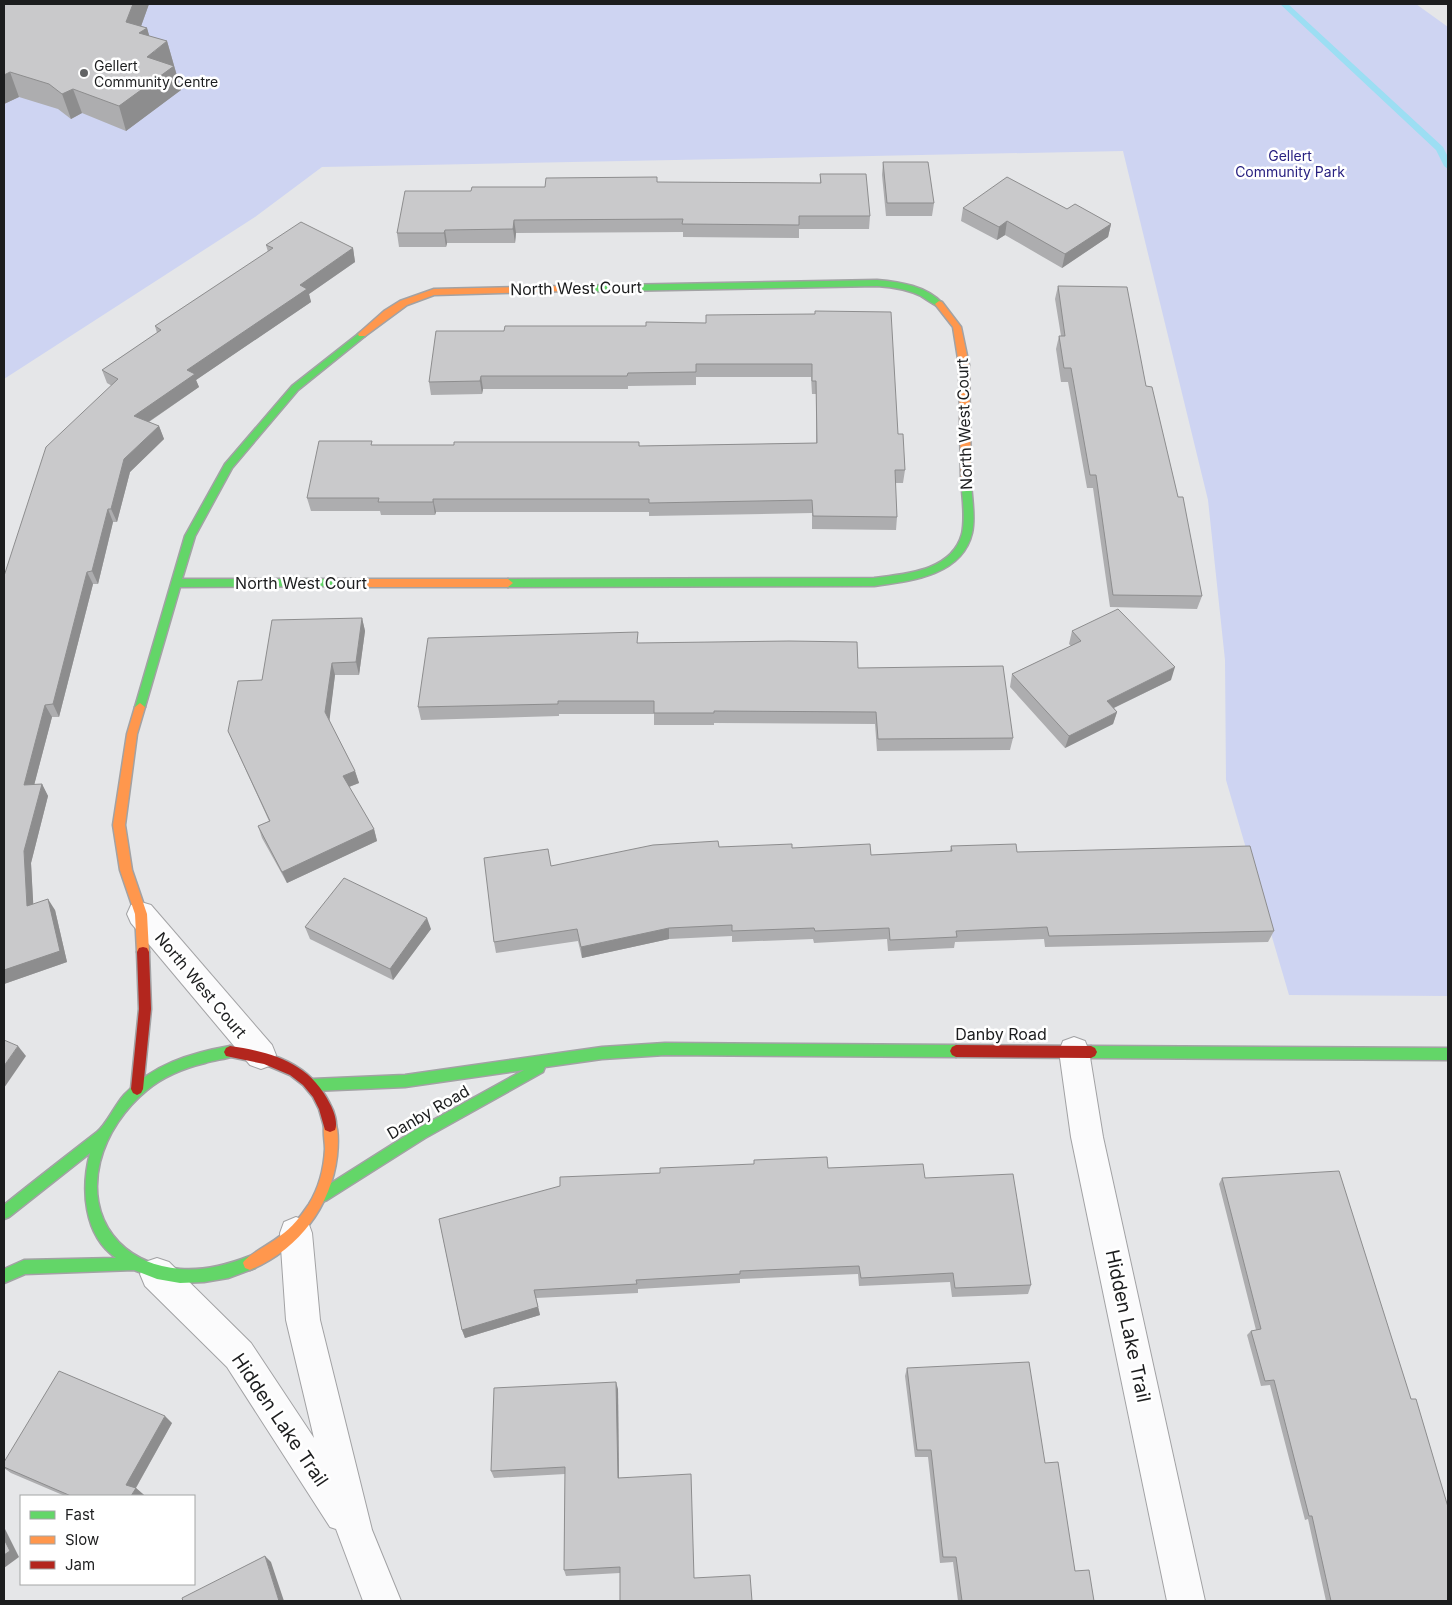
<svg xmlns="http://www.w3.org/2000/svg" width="1452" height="1605" viewBox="0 0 1452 1605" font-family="Inter,sans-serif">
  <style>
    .green { fill: #ced4f2 }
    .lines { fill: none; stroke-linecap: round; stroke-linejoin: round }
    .stream { fill: #9cdef3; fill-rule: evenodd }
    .street-casing { stroke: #a2a2a4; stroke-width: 2 }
    .fast-casing { stroke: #a2a2a4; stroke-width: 3 }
    .slow-casing { stroke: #a2a2a4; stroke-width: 3 }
    .jam-casing { stroke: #a2a2a4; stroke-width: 3 }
    .street { fill: #fbfbfc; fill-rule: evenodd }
    .fast { fill: #63d668; fill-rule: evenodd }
    .slow { fill: #ff974d; fill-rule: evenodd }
    .jam { fill: #b3261e; fill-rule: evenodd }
    .wall { fill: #adadaf }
    .shaded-wall { fill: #8d8d8e }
    .building { fill: #c9c9cb; stroke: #8d8d8e }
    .poi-dot { fill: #626365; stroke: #fff; stroke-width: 2 }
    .labels { text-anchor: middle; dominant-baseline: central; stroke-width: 5; stroke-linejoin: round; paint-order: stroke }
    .far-poi-label { font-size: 14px; fill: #1c1d1e; stroke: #fff; text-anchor: start }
    .far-park-label { font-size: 14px; fill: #282181; stroke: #fff }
    .street-label { font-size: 16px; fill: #1c1d1e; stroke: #fff }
    .near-street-label { font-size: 19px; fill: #1c1d1e; stroke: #fff }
  </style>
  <rect width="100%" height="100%" fill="#e5e6e8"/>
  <!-- green -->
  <polygon class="green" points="4,4 1416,4 1448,27 1448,996 1289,995 1226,780 1225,660 1208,500 1123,151 322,167 255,217 4,379"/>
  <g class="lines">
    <!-- stream -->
    <polygon class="stream" points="1280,4 1288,4 1443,147 1448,157 1448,169 1444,166 1436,150"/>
    <!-- street casing -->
    <g class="street-casing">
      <g id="street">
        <polygon points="141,902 151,905 272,1045 276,1055 272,1065 261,1069 250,1065 131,923 127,914 131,905"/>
        <polygon points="1074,1037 1085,1041 1089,1051 1103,1137 1205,1601 1167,1601 1071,1137 1059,1051 1063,1041"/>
        <polygon points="296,1217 308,1222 312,1233 320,1320 372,1530 401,1601 363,1601 336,1529 330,1527 227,1367 145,1286 140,1274 145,1262 157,1258 169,1262 251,1343 314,1438 286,1320 280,1233 284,1222"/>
      </g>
    </g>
    <!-- fast casing -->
    <g class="fast-casing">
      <g id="fast">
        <path d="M 877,280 C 900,282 927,286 943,304 L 939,307 C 933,304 927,300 921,296 C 907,289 892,287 877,286 L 563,292 L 559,289 L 563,286 Z"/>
        <polygon points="362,331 365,332 365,336 298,390 232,468 195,536 182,579 346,579 350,580 351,583 350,586 180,587 145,707 140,711 136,710 135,707 185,536 225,464 292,386"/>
        <path d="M 966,476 L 971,479 C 971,496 976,516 972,533 C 962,576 910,581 874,586 L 508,587 L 503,583 L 508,579 L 874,578 C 906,574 952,571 962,534 C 966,516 962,496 961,479 Z"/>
        <polygon points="665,1043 956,1045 960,1047 962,1051 960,1055 956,1057 665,1055 602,1059 545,1067 543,1072 425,1138 327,1200 322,1202 317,1200 315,1196 317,1192 415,1130 524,1070 405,1087 313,1091 309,1089 307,1085 309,1081 313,1079 405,1075 602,1047"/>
        <path d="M 230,1046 L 234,1048 L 236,1052 L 234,1056 C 225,1059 215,1060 205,1063 C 184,1068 164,1076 147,1090 C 125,1108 107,1134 100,1162 C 86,1219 121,1264 180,1269 C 204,1271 227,1265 250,1256 L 255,1258 L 257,1263 L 255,1268 L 228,1278 L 204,1282 L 180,1283 L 157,1279 L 134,1270 L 25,1274 L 4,1283 L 4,1269 L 24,1260 L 116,1258 C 83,1235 81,1188 90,1153 L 9,1217 L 4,1219 L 4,1205 C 35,1180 66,1156 97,1132 C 106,1125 115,1105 124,1095 C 152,1065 190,1053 230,1046 Z"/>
        <polygon points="1091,1046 1448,1048 1448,1060 1091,1058 1087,1056 1085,1052 1087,1048"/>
      </g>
    </g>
    <!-- slow casing -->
    <g class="slow-casing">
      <g id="slow">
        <polygon points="563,286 566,287 566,291 434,295 407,305 365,336 359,336 358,334 384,311 400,301 434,289"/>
        <polygon points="939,301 942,302 961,327 969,365 971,479 966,482 961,479 959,365 953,327 935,304"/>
        <polygon points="346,579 508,579 513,583 508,587 346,587 341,583"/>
        <polygon points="140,703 145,707 137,734 125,825 132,870 147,914 149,952 147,956 143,957 139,956 137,952 135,914 120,870 113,825 127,734 135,707"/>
        <path d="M 330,1120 L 335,1122 C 339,1131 338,1146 337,1156 C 331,1207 298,1250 250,1270 L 245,1268 L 243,1263 C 246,1256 272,1243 280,1236 C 292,1228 301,1216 309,1204 C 319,1188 324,1168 325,1149 C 325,1140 322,1130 325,1122 Z"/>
      </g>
    </g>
    <!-- jam casing -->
    <g class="jam-casing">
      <g id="jam">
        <polygon points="143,947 147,948 149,952 151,1009 143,1089 141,1093 137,1095 133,1093 131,1089 139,1009 137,952 139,948"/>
        <polygon points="956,1045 1091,1046 1095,1048 1097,1052 1095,1056 1091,1058 956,1057 952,1055 950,1051 952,1047"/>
        <path d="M 230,1046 C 272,1052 310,1063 330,1104 C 334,1111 338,1123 335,1130 L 330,1132 L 325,1130 L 319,1109 L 313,1097 L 303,1085 L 290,1075 L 264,1064 L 226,1056 L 224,1052 L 226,1048 Z"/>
      </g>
    </g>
    <!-- street -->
    <use href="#street" class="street"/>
    <!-- fast -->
    <use href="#fast" class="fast"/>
    <!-- slow -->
    <use href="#slow" class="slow"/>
    <!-- jam -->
    <use href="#jam" class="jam"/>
  </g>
  <!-- wall -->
  <g class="wall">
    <polygon points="4,4 149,4 141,26 147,28 149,36 167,41 181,90 126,131 82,113 71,119 58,109 19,97 4,104"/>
    <polygon points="883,162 934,203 932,216 886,216 882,175"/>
    <polygon points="820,174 870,216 869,229 799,229 799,238 683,237 683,232 516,233 515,243 447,243 446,247 399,247 397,233 471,191 657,182 820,183"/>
    <polygon points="963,208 1067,209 1111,224 1108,237 1062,268 1005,235 997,240 961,221"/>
    <polygon points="266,245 353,248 355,262 309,294 311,302 196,380 199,387 149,422 159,426 164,439 130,472 117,522 113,522 98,584 93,584 59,717 52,717 34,785 42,784 48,796 31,863 33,904 55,910 67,962 4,984 4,576 112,386 107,383 102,370 157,333 155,326 268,252"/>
    <polygon points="1058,286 1146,386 1178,497 1202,596 1197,609 1110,607 1093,488 1087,488 1068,382 1061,382 1056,349 1059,336 1061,336 1055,299"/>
    <polygon points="815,314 898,434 905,470 903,483 895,483 897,517 896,530 812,529 812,513 649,516 649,512 436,512 435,515 381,515 380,511 311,511 307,498 373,445 640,446 816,443 816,394 812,394 811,377 696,377 696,385 628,386 628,389 483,389 482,394 431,395 429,382 504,331 646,326 706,323"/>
    <polygon points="362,618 365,631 359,675 335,675 329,720 355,771 359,783 349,787 374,829 377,841 287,883 262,838 258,826 269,821 228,731"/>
    <polygon points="1072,631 1171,680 1114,708 1117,712 1113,724 1065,748 1010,687 1012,674 1071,646 1069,644"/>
    <polygon points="638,643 858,668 1013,738 1010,750 877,751 875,724 714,723 714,725 654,725 654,714 559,714 559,716 421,720 418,707"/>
    <polygon points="951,846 1017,852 1274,931 1268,942 1045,947 1044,939 955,942 954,948 888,951 887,939 814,943 813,939 732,942 732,936 669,939 582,958 578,941 496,953 494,942 551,866 719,847 792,848 871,855 950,851"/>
    <polygon points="305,927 431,929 393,980 310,939"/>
    <polygon points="828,1168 925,1178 1031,1285 1028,1294 952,1297 950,1282 859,1286 858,1274 740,1279 740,1283 638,1289 638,1293 536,1298 540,1315 465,1338 462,1330 439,1219"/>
    <polygon points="1222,1178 1448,1601 1326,1601 1308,1519 1305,1520 1270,1385 1261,1386 1247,1335 1251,1331 1256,1330 1219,1184"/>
    <polygon points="907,1368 1045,1463 1075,1571 1094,1601 958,1601 953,1562 940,1563 928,1457 915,1457 905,1376"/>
    <polygon points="618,1389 619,1478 694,1578 752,1601 620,1573 566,1576 564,1570 565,1474 494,1478 491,1471"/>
    <polygon points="172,1423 136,1488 144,1495 143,1496 65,1496 11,1473 4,1468 4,1462"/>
  </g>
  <!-- shaded-wall -->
  <g class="shaded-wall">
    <polygon points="133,4 149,4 134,46 126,22"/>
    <polygon points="147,28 154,52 167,41 181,90 126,131 119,106 139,33"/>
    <polygon points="10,72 19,97 4,104 4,75"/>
    <polygon points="73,89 82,113 71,119 62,94"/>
    <polygon points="514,220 516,233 515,243 513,229"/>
    <polygon points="1007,221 1005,235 997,240 999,227"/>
    <polygon points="1111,224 1108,237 1062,268 1065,254"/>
    <polygon points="445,230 447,243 446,247 444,233"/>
    <polygon points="353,248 355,262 309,294 311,302 196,380 199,387 138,429 134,416 187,370 300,285"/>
    <polygon points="481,376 483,389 482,394 480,381"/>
    <polygon points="159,426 164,439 130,472 117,522 111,509 124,459"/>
    <polygon points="433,499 436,512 435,515 433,502"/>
    <polygon points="108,509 113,522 98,584 92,571"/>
    <polygon points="87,572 93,584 59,717 53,704"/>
    <polygon points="362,618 365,631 359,675 356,662"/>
    <polygon points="332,663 335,675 329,724 325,712"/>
    <polygon points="1175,667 1171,680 1103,713 1107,701"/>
    <polygon points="45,705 52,717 31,797 24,785"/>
    <polygon points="1117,712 1113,724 1065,748 1069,736"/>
    <polygon points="355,771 359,783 346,788 343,776"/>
    <polygon points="42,784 48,796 31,863 34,917 27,906 24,851"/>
    <polygon points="374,829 377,841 287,883 282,872"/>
    <polygon points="48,899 55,910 67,962 4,984 4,970"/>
    <polygon points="427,918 431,929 393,980 390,969"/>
    <polygon points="669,928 669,939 582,958 581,947"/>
    <polygon points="18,1046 26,1056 4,1088 4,1066"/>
    <polygon points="534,1290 540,1315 465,1338 462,1330"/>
    <polygon points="616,1382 618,1389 619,1485 618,1478"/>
    <polygon points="165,1416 172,1423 134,1491 126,1485"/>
    <polygon points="136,1488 144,1495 143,1496 131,1496"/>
    <polygon points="4,1527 19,1557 4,1568"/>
    <polygon points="265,1556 271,1562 284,1601 279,1601"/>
  </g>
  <!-- building -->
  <g class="building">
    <polygon points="4,4 133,4 126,22 147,28 139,33 167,41 147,57 174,66 119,106 73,89 62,94 49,84 10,72 4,75"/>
    <polygon points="883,162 928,162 934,203 887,203"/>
    <polygon points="820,174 866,174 870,216 799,216 799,225 682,224 683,219 514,220 513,229 445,230 444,233 397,233 405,191 471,191 472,187 545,187 546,178 657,177 657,182 821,183"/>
    <polygon points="1007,177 1067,209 1075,204 1111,224 1065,254 1007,221 999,227 963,208"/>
    <polygon points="301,222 353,248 300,285 307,289 187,370 195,374 134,416 159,426 124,459 111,509 108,509 92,571 87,572 53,704 45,705 24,785 42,784 24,851 27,906 48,899 60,951 4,970 4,576 46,447 118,379 102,370 161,330 155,326 273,248 266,245"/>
    <polygon points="1058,286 1127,287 1146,386 1152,387 1178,497 1183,497 1202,596 1113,595 1096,475 1090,475 1071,368 1064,368 1059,336 1065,336"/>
    <polygon points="815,311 891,312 898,434 903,434 905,470 895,470 897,517 813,516 812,500 649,503 649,499 433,499 433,502 378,502 379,498 307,498 319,441 372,441 371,445 454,445 454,442 639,442 639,446 817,443 816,381 812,381 812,364 696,364 696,372 628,373 627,376 481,376 480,381 429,382 436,331 504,331 505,326 646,326 646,322 706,323 706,315 815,314"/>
    <polygon points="1118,609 1175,667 1107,701 1117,712 1069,736 1012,674 1081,641 1072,631"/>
    <polygon points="362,618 356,662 332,663 325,712 355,771 343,776 374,829 282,872 258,826 270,821 228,731 238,681 262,680 272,620"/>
    <polygon points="638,632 637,643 789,641 857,642 858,668 1003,666 1013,738 878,739 876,712 714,711 714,713 654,713 654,701 558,701 558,704 418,707 428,638"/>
    <polygon points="718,841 719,847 792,844 792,848 870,844 871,855 952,851 951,846 1016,844 1017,852 1250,846 1274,931 1049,936 1047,927 956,931 957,937 890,940 889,928 815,931 814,928 732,931 732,925 669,928 581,947 577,929 494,942 484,858 548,849 551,866 653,845"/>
    <polygon points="344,878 427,918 390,969 305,927"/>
    <polygon points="4,1040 18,1046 4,1066"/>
    <polygon points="827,1157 828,1168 923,1164 925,1178 1013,1174 1031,1285 955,1288 953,1273 861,1278 859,1266 740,1271 740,1274 636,1280 637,1284 534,1290 538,1307 462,1330 439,1219 560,1186 560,1177 660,1173 660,1168 754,1164 754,1160"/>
    <polygon points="1339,1171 1411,1399 1416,1399 1448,1507 1448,1601 1331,1601 1312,1516 1309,1516 1274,1380 1265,1381 1251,1331 1261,1329 1222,1178"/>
    <polygon points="1029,1362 1045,1463 1058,1462 1075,1571 1089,1570 1094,1601 962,1601 956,1557 943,1557 931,1450 917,1450 907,1368"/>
    <polygon points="59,1371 165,1416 126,1485 136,1488 131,1496 71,1496 4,1467 4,1462"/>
    <polygon points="616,1382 618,1478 691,1474 694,1578 750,1575 752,1601 620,1601 620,1567 564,1570 565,1467 491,1471 494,1388"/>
    <polygon points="4,1539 10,1551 4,1555"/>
    <polygon points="265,1556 279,1601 183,1601 182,1598"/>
  </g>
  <!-- markers -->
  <circle class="poi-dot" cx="84" cy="73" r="5"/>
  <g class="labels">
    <!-- far-poi labels -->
    <g class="far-poi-label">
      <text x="94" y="65">Gellert<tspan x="94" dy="16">Community Centre</tspan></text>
    </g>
    <!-- far-park labels -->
    <g class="far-park-label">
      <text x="1290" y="155">Gellert<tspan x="1290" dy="16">Community Park</tspan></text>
    </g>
    <!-- street labels -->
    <g class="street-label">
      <text transform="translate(576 288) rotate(-1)">North West Court</text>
      <text transform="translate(964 424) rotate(-92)">North West Court</text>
      <text x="301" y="583">North West Court</text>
      <text transform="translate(201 985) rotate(50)">North West Court</text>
      <text x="1001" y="1034">Danby Road</text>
      <text transform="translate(428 1112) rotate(-30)">Danby Road</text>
    </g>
    <!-- near-street labels -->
    <g class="near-street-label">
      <text transform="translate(1128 1326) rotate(78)">Hidden Lake Trail</text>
      <text transform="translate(280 1420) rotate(56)">Hidden Lake Trail</text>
    </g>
  </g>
  <!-- border -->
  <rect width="1452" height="1605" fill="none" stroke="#1c1d1e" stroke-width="10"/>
  <!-- legend -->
  <rect x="20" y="1495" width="175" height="90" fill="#ffffff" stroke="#a4a5a5"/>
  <rect x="30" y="1511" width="25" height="8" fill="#63d668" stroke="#a4a5a5"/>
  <text x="65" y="1520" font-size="15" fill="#1c1d1e">Fast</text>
  <rect x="30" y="1536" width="25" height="8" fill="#ff974d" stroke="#a4a5a5"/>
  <text x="65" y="1545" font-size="15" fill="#1c1d1e">Slow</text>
  <rect x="30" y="1561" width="25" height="8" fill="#b3261e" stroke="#a4a5a5"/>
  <text x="65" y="1570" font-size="15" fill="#1c1d1e">Jam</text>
</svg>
